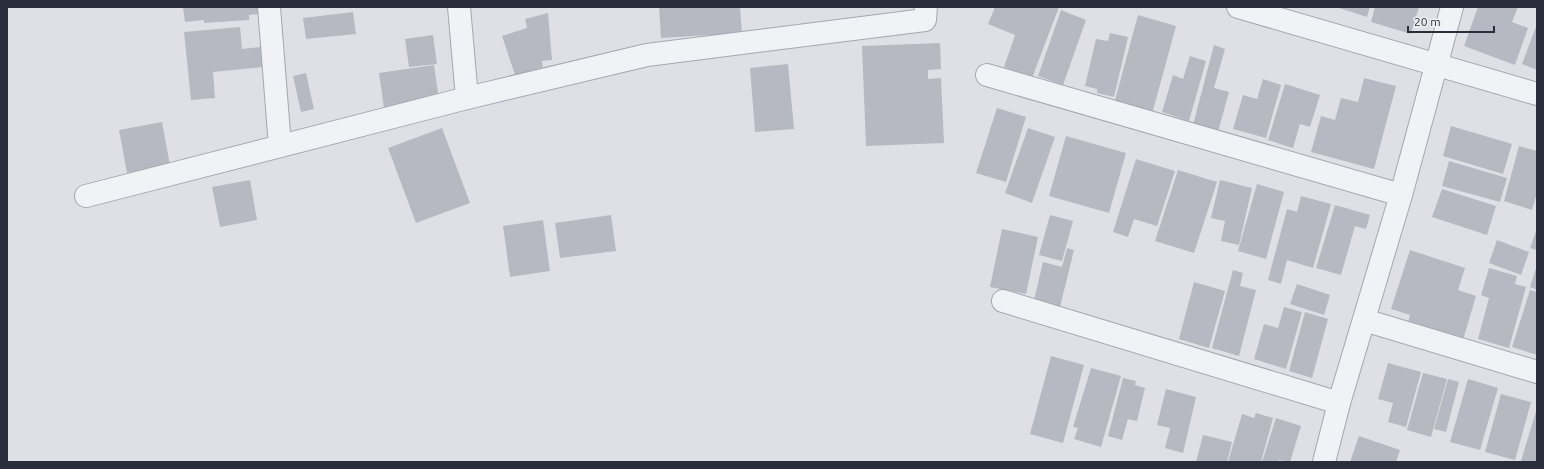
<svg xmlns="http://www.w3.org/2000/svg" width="1544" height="469" viewBox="0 0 1544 469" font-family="Ubuntu,sans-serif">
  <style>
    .building { fill: #b7b9c2 }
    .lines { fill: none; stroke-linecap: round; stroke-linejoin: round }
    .minor-casing { stroke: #a5a7af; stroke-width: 24 }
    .minor { stroke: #f1f2f5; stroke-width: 22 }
  </style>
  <rect width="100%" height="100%" fill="#dfe0e6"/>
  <!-- building -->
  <g class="building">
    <polygon points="183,7 258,7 259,14 249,15 249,20 204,23 204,20 185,22"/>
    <polygon points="659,7 740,7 742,33 661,38"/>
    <polygon points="995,7 1059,7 1032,78 1004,67 1015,35 988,24"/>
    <polygon points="1336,7 1370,7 1367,17"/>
    <polygon points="1375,7 1419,7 1411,34 1371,22"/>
    <polygon points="1478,7 1518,7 1512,22 1528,28 1515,65 1464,46"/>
    <polygon points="1061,10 1086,20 1063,85 1038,76"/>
    <polygon points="353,12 356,34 306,39 303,18"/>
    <polygon points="548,13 552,60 542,61 543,67 529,71 531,77 517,81 502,36 527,28 525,19"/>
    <polygon points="1138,15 1176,26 1152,114 1114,104"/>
    <polygon points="1537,24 1537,70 1522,64"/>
    <polygon points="240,27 242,49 261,47 263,67 213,72 215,98 191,100 184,32"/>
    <polygon points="1110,33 1128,37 1114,97 1097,93 1097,89 1085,86 1096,39 1108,41"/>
    <polygon points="433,35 437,64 409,67 405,39"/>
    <polygon points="940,43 941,69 928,70 928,79 941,78 944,143 866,146 862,46"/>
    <polygon points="1214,45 1225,49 1214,88 1229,92 1218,132 1193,125"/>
    <polygon points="1190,56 1206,61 1189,121 1162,112 1173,75 1183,79"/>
    <polygon points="788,64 794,129 755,132 750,68"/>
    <polygon points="434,65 439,100 384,108 379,73"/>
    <polygon points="306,73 314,109 301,112 293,76"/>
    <polygon points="1364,78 1396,86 1374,169 1311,152 1321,116 1335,120 1341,98 1358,102"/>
    <polygon points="1263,79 1281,85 1266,138 1233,129 1243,95 1257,99"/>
    <polygon points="1285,84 1320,95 1310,127 1300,124 1293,148 1268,140"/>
    <polygon points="997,108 1026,117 1006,182 976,173"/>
    <polygon points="162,122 170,165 127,173 119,130"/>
    <polygon points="1451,126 1512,144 1503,174 1443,156"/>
    <polygon points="442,128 470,203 416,223 388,148"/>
    <polygon points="1028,128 1055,137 1032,203 1005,193"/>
    <polygon points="1066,136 1126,153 1109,213 1049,196"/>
    <polygon points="1519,146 1537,151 1537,193 1532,210 1504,201"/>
    <polygon points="1136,159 1175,171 1157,226 1134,219 1128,237 1113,232"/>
    <polygon points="1449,161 1507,178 1500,202 1442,186"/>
    <polygon points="1178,170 1217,182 1194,253 1155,241"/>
    <polygon points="250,180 257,220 220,227 212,187"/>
    <polygon points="1220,180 1252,188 1239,245 1221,241 1225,221 1211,218"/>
    <polygon points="1257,184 1284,192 1266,259 1238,251"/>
    <polygon points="1442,189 1496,206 1487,235 1432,217"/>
    <polygon points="1301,196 1331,204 1313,268 1287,260 1281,284 1268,280 1287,209 1297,212"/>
    <polygon points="1335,205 1370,215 1366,229 1355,226 1341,275 1316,268"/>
    <polygon points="611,215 616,251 560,258 555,223"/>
    <polygon points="1050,215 1073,221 1062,261 1039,255"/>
    <polygon points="543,220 550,271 510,277 503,226"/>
    <polygon points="1537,228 1537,250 1530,248"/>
    <polygon points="1002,229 1038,237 1026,294 990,287"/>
    <polygon points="1497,240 1529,252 1521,275 1489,263"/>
    <polygon points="1067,248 1074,250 1060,307 1034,300 1043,262 1062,267"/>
    <polygon points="1410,250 1465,268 1458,290 1476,296 1463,340 1408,322 1410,315 1391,309"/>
    <polygon points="1537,265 1537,290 1530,287"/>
    <polygon points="1489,268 1517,276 1515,284 1526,287 1509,348 1478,339 1489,298 1481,295"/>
    <polygon points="1233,270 1243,273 1240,286 1256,290 1239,356 1212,348"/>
    <polygon points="1194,282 1225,291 1209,348 1179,339"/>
    <polygon points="1297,284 1330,295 1324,315 1290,304"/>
    <polygon points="1530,290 1537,292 1537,355 1512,347"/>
    <polygon points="1284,307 1302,312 1286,369 1254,359 1264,324 1278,328"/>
    <polygon points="1305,312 1328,319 1312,378 1289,371"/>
    <polygon points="1051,356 1084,365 1063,443 1030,434"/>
    <polygon points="1388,363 1421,372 1406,427 1388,422 1393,403 1378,399"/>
    <polygon points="1091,368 1121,376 1101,447 1074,439 1078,428 1073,427"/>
    <polygon points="1423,373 1447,379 1431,437 1407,430"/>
    <polygon points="1123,378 1136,381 1135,385 1145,388 1137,421 1128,419 1122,440 1108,436"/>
    <polygon points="1448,379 1459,382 1446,432 1434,429"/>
    <polygon points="1468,379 1498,388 1480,450 1450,442"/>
    <polygon points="1166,389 1196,397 1183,453 1165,448 1170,428 1157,425"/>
    <polygon points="1501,394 1531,402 1515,460 1485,452"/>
    <polygon points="1537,408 1537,462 1525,462 1521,461"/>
    <polygon points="1256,413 1273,418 1261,462 1228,462 1242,414 1254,418"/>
    <polygon points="1276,418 1301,426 1290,462 1279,460 1279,462 1262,462"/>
    <polygon points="1203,435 1232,442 1227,462 1196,462"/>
    <polygon points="1359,436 1400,450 1396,462 1350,462"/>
  </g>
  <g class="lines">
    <!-- minor casing -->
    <g class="minor-casing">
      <g id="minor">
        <polyline points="269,7 280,146"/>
        <polyline points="459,7 467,98"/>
        <polyline points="1238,7 1537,94"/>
        <polyline points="987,75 1401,195"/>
        <polyline points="86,196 467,98 647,55 925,20 926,7"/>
        <polyline points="1003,301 1339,403"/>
        <polyline points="1364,320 1537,372"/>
        <polyline points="1324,462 1339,403 1401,195 1452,7"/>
      </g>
    </g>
    <!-- minor -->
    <use href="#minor" class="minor"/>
  </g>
  <!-- border -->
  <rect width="1544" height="469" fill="none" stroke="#2a2d3b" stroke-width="16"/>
  <!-- scale -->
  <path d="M1408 26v6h86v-6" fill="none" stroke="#2a2d3b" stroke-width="2"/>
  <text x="1414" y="26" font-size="12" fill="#2a2d3b" stroke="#eeeff4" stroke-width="3" paint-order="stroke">20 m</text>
</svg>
